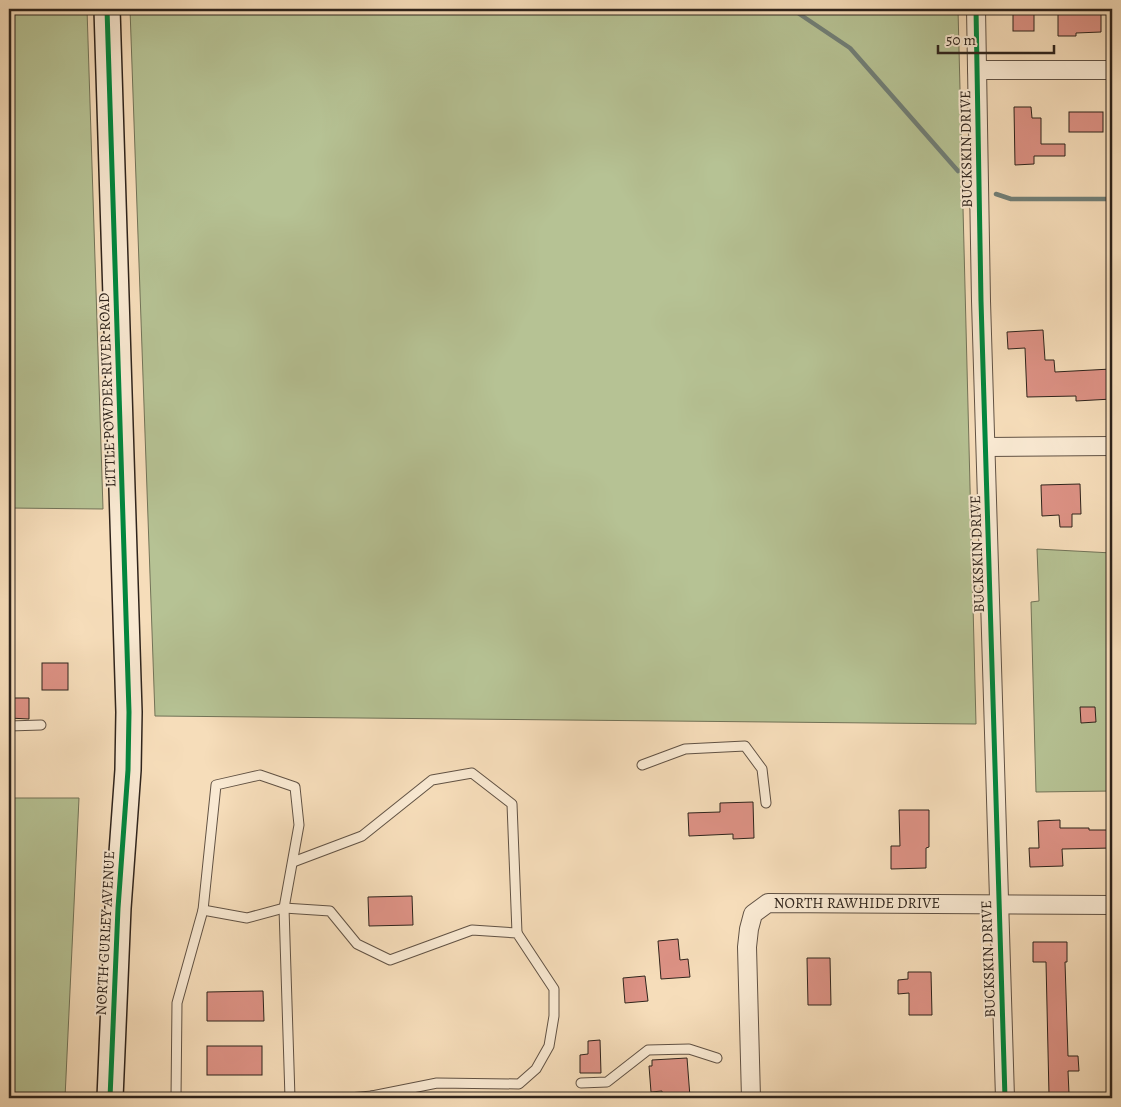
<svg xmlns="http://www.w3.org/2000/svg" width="1121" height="1107" viewBox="0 0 1121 1107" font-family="Alegreya,serif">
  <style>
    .green { fill: #b6c294; stroke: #727358 }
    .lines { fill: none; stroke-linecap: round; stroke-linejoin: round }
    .stream { stroke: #717f77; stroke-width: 4.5 }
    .building { fill: #dd9285; stroke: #2f241c }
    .lane-casing { stroke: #615244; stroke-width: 11 }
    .street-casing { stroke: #615244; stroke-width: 20 }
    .secondary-casing { stroke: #2f241c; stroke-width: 28 }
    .lane { stroke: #f9e9d2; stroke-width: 9 }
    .street { stroke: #f9e9d2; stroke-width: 18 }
    .secondary { stroke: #f9e9d2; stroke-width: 25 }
    .cycleway-casing { stroke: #f9e9d2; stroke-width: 8 }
    .cycleway { stroke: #00873e; stroke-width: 5 }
    .labels { text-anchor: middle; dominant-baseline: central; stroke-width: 4; stroke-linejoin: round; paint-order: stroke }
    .street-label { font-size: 15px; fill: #2f241c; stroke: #f9e9d2 }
  </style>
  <rect width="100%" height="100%" fill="#f6ddba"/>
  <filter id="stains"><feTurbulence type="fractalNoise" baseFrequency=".004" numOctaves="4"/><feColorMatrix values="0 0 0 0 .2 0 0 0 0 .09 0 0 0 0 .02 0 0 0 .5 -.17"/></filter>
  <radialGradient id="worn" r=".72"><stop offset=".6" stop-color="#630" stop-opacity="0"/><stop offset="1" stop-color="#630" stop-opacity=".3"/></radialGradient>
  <!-- green -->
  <g class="green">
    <polygon points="9,9 87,9 103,509 9,508"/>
    <polygon points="130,9 958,9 976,724 155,716"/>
    <polygon points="1037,549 1112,553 1112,791 1036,792 1031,602 1039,601"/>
    <polygon points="9,798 79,798 65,1098 9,1098"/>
  </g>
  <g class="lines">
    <!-- stream -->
    <g class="stream">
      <polyline points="792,9 850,48 958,171"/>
      <polyline points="996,194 1011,199 1112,199"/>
    </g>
  </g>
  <!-- building -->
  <g class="building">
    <rect x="1013" y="9" width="21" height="22"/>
    <polygon points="1058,9 1078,9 1078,13 1101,12 1101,32 1076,33 1076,36 1058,36"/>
    <polygon points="1014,107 1031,107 1032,118 1041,118 1041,144 1065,144 1065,156 1034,156 1034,164 1015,165"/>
    <rect x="1069" y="112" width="34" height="20"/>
    <polygon points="1043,330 1045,360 1054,360 1055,372 1111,369 1112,399 1076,401 1076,396 1027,397 1025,348 1008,349 1007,332"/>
    <polygon points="1080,484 1081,514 1072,514 1072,527 1060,527 1059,515 1042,516 1041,485"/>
    <rect x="42" y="663" width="26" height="27"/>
    <polygon points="9,698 29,698 29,719 9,718"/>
    <polygon points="1080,707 1095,707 1096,722 1081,723"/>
    <polygon points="753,802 754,838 733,839 733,834 689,836 688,813 720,812 720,803"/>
    <polygon points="899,810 929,810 929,847 926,848 926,868 891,869 891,846 900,846"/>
    <polygon points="1060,820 1060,828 1089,828 1089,830 1112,830 1112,848 1062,849 1063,866 1030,867 1029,848 1039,848 1038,821"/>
    <polygon points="412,896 413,925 369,926 368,897"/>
    <polygon points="678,939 680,960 688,959 690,977 661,979 658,941"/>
    <polygon points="1033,942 1067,942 1067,962 1065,962 1068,1056 1078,1056 1079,1071 1068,1071 1069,1094 1049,1095 1046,962 1033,962"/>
    <polygon points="807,958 830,958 831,1005 808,1005"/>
    <polygon points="908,972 931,972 932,1015 909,1015 909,993 898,994 898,980 908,979"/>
    <polygon points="645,976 648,1001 625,1003 623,978"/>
    <polygon points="263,991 264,1021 207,1021 207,992"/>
    <polygon points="600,1040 601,1073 580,1073 580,1055 588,1054 588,1041"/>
    <rect x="207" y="1046" width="55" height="29"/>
    <polygon points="687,1058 690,1097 662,1098 662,1091 651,1092 649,1066 652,1066 652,1060"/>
  </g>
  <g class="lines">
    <!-- lane casing -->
    <g class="lane-casing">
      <g id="lane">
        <polyline points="9,726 41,725"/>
        <polyline points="642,765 685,749 745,746 762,769 766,803"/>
        <polyline points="293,862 362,836 432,780 472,773 512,804 517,933"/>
        <polyline points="203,910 247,918 284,908 330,911 357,944 390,960 472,930 517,933 554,989 554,1016 549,1046 536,1069 519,1084 437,1083 372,1096"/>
        <polyline points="581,1083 607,1082 648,1050 689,1049 717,1058"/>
        <polyline points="176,1098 177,1003 203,910 216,785 260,775 295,787 299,825 284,908 290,1098"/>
        <polyline points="349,1098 372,1096 373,1098"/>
      </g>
    </g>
    <!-- street casing -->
    <g class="street-casing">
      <g id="street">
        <polyline points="976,9 981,301 1005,1098"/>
        <polyline points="977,70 1112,70"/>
        <polyline points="986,447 1112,446"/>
        <polyline points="751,1098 747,947 749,929 753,914 768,903 1112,905"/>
      </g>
    </g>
    <!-- secondary casing -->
    <g class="secondary-casing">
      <polyline id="secondary" points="107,9 129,712 128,770 118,908 110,1098"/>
    </g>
    <!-- lane -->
    <use href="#lane" class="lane"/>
    <!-- street -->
    <use href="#street" class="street"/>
    <!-- secondary -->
    <use href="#secondary" class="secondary"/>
    <!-- cycleway casing -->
    <g class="cycleway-casing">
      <g id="cycleway">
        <polyline points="107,9 129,712 128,770 118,908 110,1098"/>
        <polyline points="976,9 981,301 1005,1098"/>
      </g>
    </g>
    <!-- cycleway -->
    <use href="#cycleway" class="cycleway"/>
  </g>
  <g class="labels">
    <!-- street labels -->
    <g class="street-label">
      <text transform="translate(966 149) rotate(-91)">BUCKSKIN DRIVE</text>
      <text transform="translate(107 390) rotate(-92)">LITTLE POWDER RIVER ROAD</text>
      <text transform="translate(977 554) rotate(-92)">BUCKSKIN DRIVE</text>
      <text x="857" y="903">NORTH RAWHIDE DRIVE</text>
      <text transform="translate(105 933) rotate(-87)">NORTH GURLEY AVENUE</text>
      <text transform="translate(988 959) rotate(-92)">BUCKSKIN DRIVE</text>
    </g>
  </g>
  <!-- margin -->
  <rect width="1121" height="1107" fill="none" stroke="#f6ddba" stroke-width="30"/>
  <rect x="10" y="10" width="1101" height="1087" fill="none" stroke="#2f241c" stroke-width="2.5"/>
  <rect x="15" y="15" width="1091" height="1077" fill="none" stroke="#2f241c"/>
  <!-- scale -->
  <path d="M938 45v8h116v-8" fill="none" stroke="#2f241c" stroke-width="2.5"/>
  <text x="946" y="45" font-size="15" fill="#2f241c" stroke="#f9e9d2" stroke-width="4" paint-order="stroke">50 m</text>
  <rect width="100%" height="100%" filter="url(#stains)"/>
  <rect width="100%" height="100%" fill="url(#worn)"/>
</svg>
